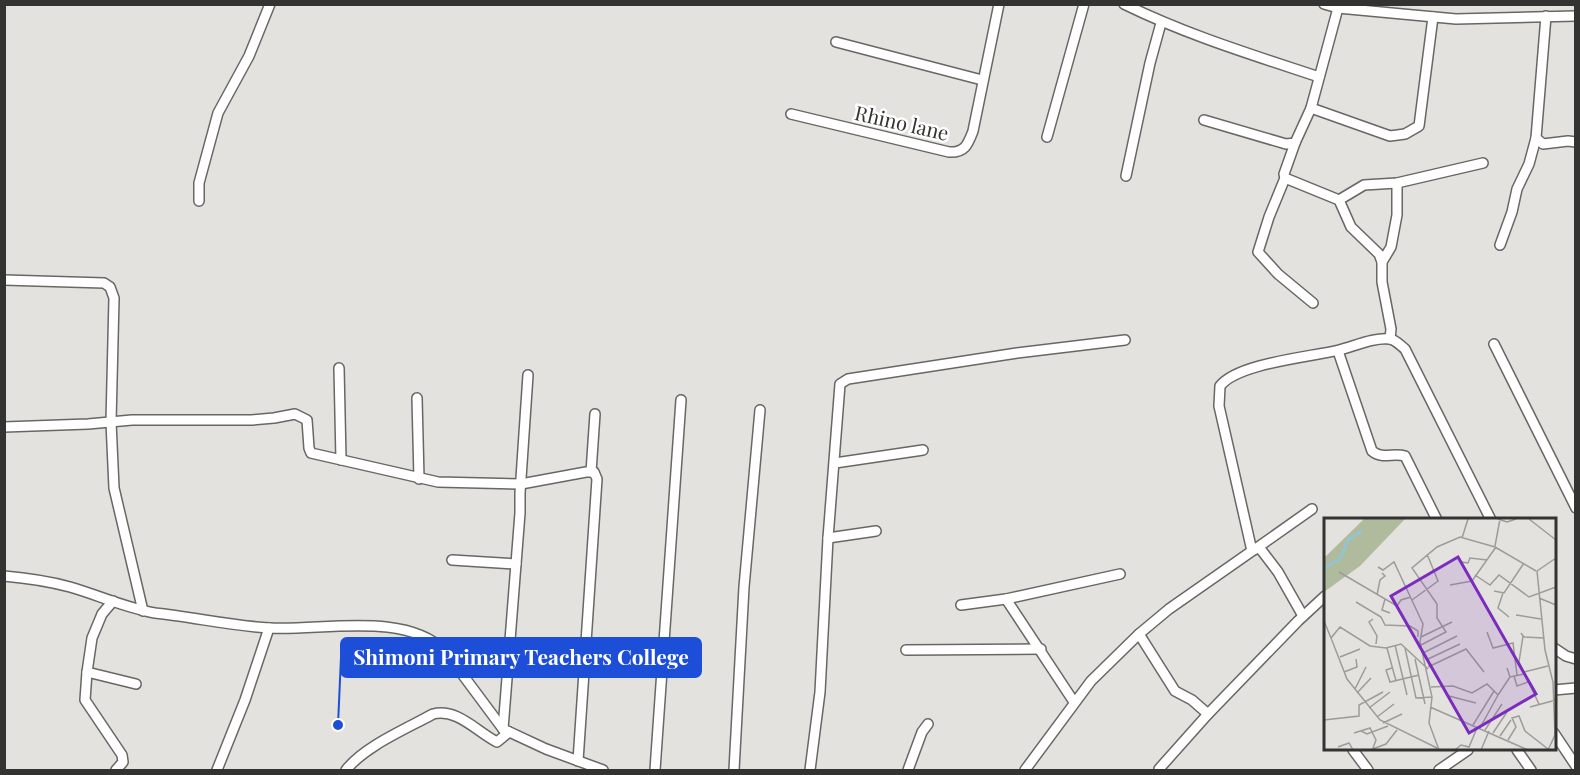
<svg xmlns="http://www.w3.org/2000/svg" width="1580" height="775" viewBox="0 0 1580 775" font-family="'Playfair Display',serif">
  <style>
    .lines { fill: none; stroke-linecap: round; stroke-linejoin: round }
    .minor-casing { stroke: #686763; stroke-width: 12 }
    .minor { stroke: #fff; stroke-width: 9 }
    .labels { text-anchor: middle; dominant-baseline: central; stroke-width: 5; stroke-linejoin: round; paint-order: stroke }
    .street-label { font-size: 20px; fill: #333331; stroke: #fff }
    .inset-river { fill: none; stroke: #91c5d1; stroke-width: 3 }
    .inset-road { fill: none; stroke: #9d9c99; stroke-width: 1.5 }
    .view { fill: #7b2cbf; fill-opacity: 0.15; stroke: #7b2cbf; stroke-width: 3 }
    .inset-edge { fill: none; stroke: #333331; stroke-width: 3 }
    .leader { fill: none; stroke: #1d4ed8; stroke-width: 2 }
    .callout-dot { fill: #1d4ed8; stroke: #fff; stroke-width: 2 }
    .callout { fill: #1d4ed8; stroke: #1d4ed8; stroke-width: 2 }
    .callout-label { font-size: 21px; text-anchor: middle; font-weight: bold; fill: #fff }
  </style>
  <rect width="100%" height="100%" fill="#e4e2de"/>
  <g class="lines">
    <!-- minor casing -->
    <g class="minor-casing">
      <g id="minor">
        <path d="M 1124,4 C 1187,35 1253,55 1319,77"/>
        <polyline points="1324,4 1338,8 1456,19 1576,16"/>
        <polyline points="1546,16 1536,138 1543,144 1568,141 1576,142"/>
        <polyline points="836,42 982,80"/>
        <polyline points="1311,108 1390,136 1405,134 1419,126 1433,17"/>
        <path d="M 791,114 L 949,152 C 965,153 968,144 973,131 L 999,4"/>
        <polyline points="1204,120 1286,144 1295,143 1311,108 1338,8"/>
        <polyline points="1047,137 1084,4"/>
        <polyline points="1295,143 1284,174 1285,178 1339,200 1351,227 1379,254 1382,262 1382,282 1391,329 1390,339"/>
        <polyline points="1126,176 1150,63 1161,23"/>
        <polyline points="1285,178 1269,217 1258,252 1278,274 1313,303"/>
        <polyline points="1339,200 1364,185 1397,183 1483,163"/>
        <polyline points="199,201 199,183 218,113 249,56 270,4"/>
        <polyline points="1500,245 1512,212 1517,189 1529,164 1536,138"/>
        <polyline points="1382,262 1391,247 1397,215 1397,183"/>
        <polyline points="4,280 104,283 110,287 114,298 111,422 114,488 143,611"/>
        <polyline points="1494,344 1576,508"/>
        <path d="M 1338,351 L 1372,451 C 1383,460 1393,452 1405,456 L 1437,520"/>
        <polyline points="339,368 341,460"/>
        <polyline points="417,398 419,479"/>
        <polyline points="4,427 88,424 132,420 252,420 274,418 295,414 307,420 309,448 311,453 438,482 521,484 586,472 594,472 597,479 578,761"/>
        <polyline points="835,463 923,450"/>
        <polyline points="591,472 595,414"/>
        <polyline points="828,538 876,531"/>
        <polyline points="1259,547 1278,572 1303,616"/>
        <polyline points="1254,550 1312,509"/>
        <polyline points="452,560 516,564"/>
        <path d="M 4,576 C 27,578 48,581 70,587 C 98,595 126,608 155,613 C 193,617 232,626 270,628 C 322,631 405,611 445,651 L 503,729 L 546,749 L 603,770"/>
        <polyline points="1006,599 1120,574"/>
        <polyline points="113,601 102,614 92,638 87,672 85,700 122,755 123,762 116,770"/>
        <polyline points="961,605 1006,599 1074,702"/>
        <polyline points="1139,634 1175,691 1192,700 1208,714"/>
        <polyline points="1554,648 1566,656 1576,659"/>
        <polyline points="906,650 1041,649"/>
        <polyline points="87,672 136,684"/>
        <polyline points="1554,690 1576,688"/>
        <polyline points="503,729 520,513 520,493 528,375"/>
        <polyline points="1554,733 1576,766"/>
        <polyline points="1353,750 1368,770"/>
        <polyline points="1517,750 1531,770"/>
        <polyline points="1159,769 1208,714 1298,621 1325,596"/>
        <polyline points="217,770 245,700 269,628"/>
        <path d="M 346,770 C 365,746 406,729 433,714 C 457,708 476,731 497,742 L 509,732"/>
        <polyline points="655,770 681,400"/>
        <polyline points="734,770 744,587 760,410"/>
        <polyline points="810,770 820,692 828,538 840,384 848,379 1017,353 1125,340"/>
        <polyline points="908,770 922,732 928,724"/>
        <path d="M 1025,770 L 1091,681 L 1139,634 L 1169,609 L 1252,551 L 1219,406 L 1220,386 C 1238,363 1311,357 1339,350 C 1355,346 1374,337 1390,339 C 1396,340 1401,346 1405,349 L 1491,520"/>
        <polyline points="1439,770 1468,750"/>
      </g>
    </g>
    <!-- minor -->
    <use href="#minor" class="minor"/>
  </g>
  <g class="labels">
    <!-- street labels -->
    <g class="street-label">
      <text transform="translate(902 122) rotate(13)">Rhino lane</text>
    </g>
  </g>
  <!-- overview -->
  <g transform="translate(1324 518)">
    <rect width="232" height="232" fill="#e4e2de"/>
    <path d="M 40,1 L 81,1 L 36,48 L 0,74 L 0,40 Z" fill="#b0bb9e"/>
    <path class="inset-river" d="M 0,50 L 16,41 L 25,21 L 38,13"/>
    <path class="inset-road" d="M 174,1 L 183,4 L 192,1M 205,1 L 232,22M 138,20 L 144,1M 171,28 L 176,1M 137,44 L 144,45 L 146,40 L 163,42M 54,49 L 59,52 L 70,44 L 99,106 L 96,124 L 108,179 L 105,205 L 115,232M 15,54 L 73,88 L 77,82 L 87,79M 151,57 L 166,67 L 175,57 L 205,79 L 232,69M 126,67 L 148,63 L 172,29M 170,73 L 180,75 L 200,45M 179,75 L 174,90 L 185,99M 53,77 L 56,62 L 61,58 L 58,55M 215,80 L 232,87M 61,81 L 58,92 L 66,95M 88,82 L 114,63 L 103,36M 32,84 L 57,99 L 61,107 L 86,108 L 94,113 L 94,119M 192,97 L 217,101M 49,101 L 45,104 L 53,118 L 52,126M 0,103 L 7,120M 163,114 L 169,130 L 189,125 L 193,157M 197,115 L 200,119 L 220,120M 199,118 L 195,144 L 215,186M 97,119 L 128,104M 71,127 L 83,177M 97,127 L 122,114 L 113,100 L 113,86 L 88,50 L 113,29 L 136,19 L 171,29 L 212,53M 63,130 L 72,163M 81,130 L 92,180 L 108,179M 99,135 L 133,118M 16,139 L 36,131M 91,141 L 101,186M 102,142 L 136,126M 104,149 L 142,131 L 160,154M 68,150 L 62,152 L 66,164 L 95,157M 183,150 L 186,159 L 200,156M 104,151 L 77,126 L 62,130 L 46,128 L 16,109 L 7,120 L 23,161 L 56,202 L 113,230M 20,154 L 33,149 L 32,141M 200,154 L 224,148M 190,158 L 193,168 L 204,164M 107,169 L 129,168 L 148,175 L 163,166 L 174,177 L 156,210M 31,171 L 42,149M 33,175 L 47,160M 174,177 L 186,159M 125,178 L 152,185M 106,189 L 204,232M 206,189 L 232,182M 45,190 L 66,174M 53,199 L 70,186M 0,202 L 35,198 L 35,187 L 59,174M 59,205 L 78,196M 149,207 L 170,173M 161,212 L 178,186M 37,213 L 43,216 L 64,208M 30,215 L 46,210 L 52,222 L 49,230M 169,215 L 183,194M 176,218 L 187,202M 184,222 L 192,209 L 188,200 L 195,198 L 201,213 L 224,231M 14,229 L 25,225 L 29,232M 46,232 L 62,226 L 73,212M 131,232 L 137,227 L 145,229 L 153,210M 157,232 L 165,213M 224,232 L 231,217 L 229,164 L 221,132 L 213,53 L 232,40"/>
    <path class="view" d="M 134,39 L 212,176 L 145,215 L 67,78 Z"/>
    <rect width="232" height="232" class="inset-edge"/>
  </g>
  <!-- callouts -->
  <path class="leader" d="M338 725L341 657"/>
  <circle class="callout-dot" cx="338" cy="725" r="6"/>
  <rect class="callout" x="341" y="638" width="360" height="39" rx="6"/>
  <g class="callout-label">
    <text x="521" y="665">Shimoni Primary Teachers College</text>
  </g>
  <!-- border -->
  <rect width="1580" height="775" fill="none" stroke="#333331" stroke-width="12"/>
</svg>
